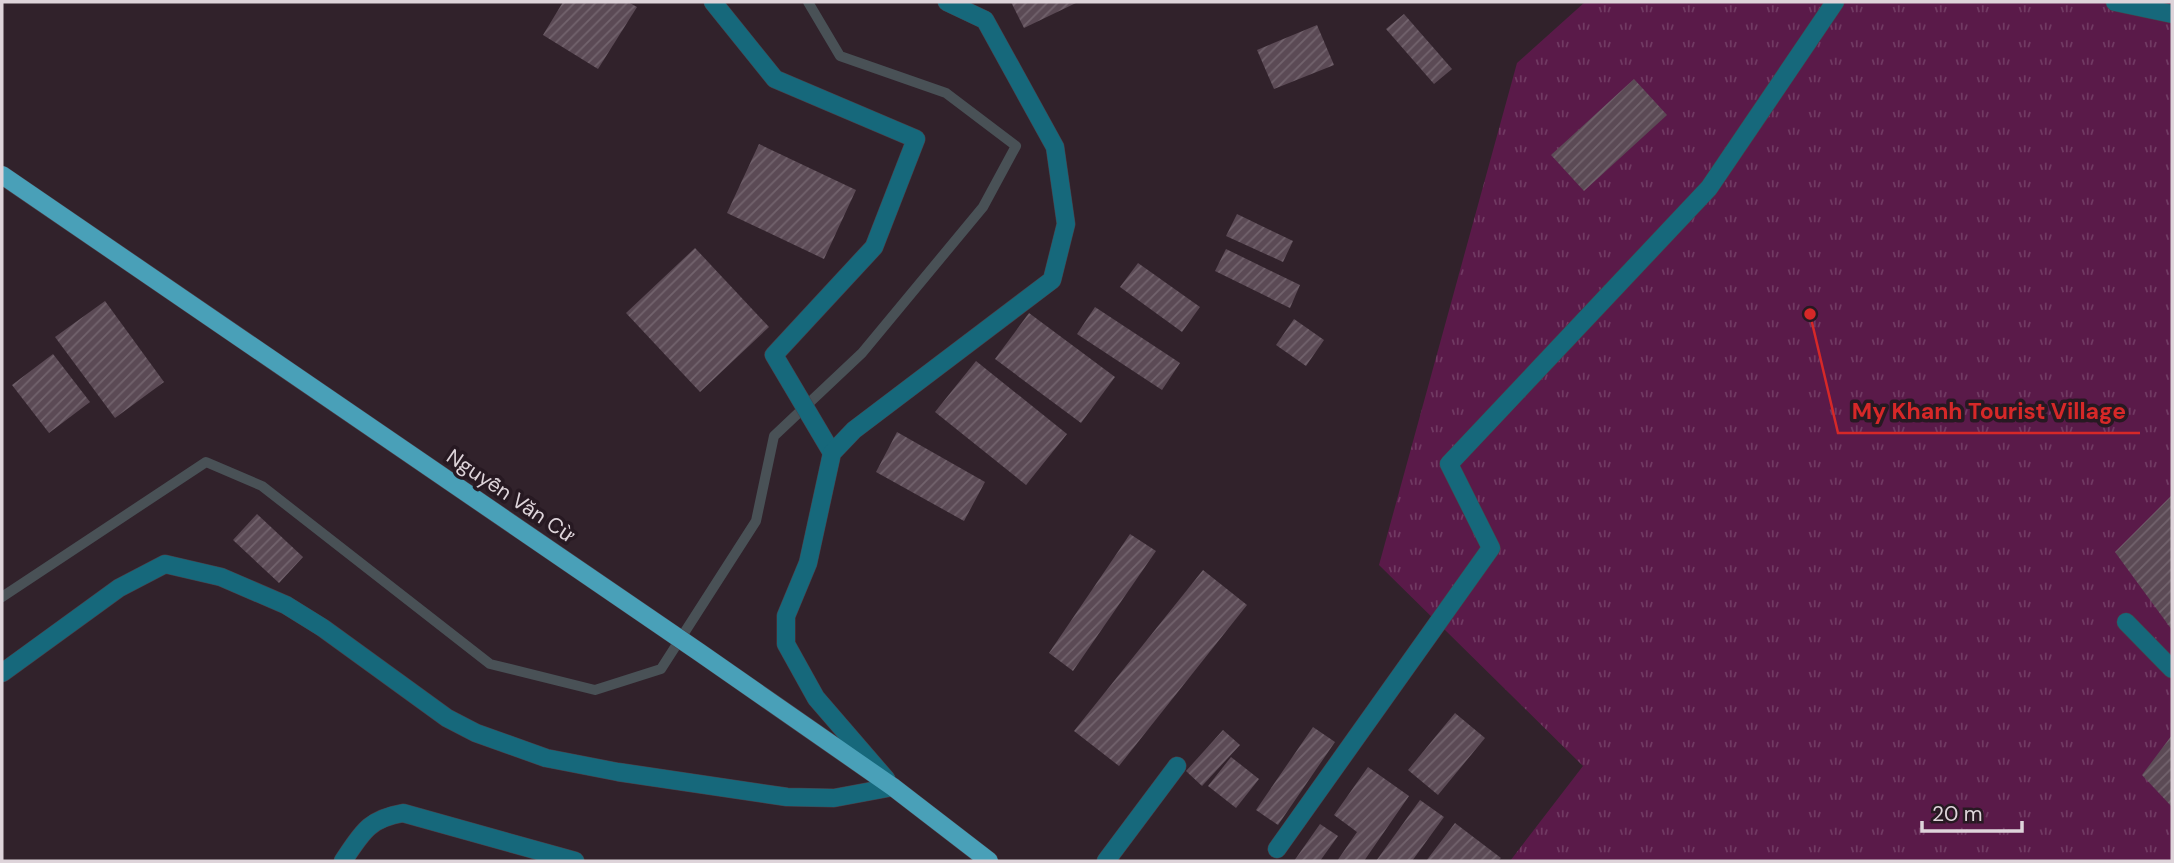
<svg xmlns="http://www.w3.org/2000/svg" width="2174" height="863" viewBox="0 0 2174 863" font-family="'DM Sans',sans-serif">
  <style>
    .park { fill: url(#park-tufts) }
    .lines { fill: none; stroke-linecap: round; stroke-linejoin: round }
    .stream { stroke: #495156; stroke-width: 10 }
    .building { fill: url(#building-hatch) }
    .minor-casing { stroke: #4d3e47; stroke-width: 19 }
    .major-casing { stroke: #4d3e47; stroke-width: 19 }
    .minor { stroke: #16687b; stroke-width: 18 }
    .major { stroke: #49a0b8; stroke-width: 18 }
    .labels { text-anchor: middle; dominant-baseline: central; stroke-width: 7; stroke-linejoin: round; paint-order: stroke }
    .street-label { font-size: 21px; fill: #ded4da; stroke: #271922 }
    .leader { fill: none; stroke: #d62828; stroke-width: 2.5 }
    .callout-dot { fill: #d62828; stroke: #271922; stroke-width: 2.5 }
    .callout-label { font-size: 23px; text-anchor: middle; font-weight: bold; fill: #d62828; stroke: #271922; stroke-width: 7; stroke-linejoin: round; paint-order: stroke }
  </style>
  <defs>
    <pattern id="park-tufts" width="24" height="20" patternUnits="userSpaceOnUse" patternTransform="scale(1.75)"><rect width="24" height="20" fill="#5a1a49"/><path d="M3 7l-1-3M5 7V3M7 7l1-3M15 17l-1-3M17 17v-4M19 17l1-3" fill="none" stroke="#713a63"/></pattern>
    <pattern id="building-hatch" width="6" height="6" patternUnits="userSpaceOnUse" patternTransform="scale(1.75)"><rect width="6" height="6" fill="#5b4a55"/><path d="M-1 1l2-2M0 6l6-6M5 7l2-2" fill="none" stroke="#72636d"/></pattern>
  </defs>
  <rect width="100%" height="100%" fill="#31222b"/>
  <!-- park -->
  <polygon class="park" points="1585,2 2172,2 2172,861 1510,861 1583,766 1379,565 1517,63"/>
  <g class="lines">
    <!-- stream -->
    <polyline class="stream" points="2,597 206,462 262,486 490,664 595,690 661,669 756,521 774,436 862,353 983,207 1016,146 946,93 840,56 808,2"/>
  </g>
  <!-- building -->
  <g class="building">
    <polygon points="563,2 628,2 637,7 598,69 543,35"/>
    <polygon points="1011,2 1078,2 1024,28"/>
    <polygon points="1404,14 1452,69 1434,84 1386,29"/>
    <polygon points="1317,25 1334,65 1274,89 1257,50"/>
    <polygon points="1634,79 1667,115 1584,191 1551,155"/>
    <polygon points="759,144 856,190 824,259 727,213"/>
    <polygon points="1237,214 1293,241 1283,262 1226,236"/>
    <polygon points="695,248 769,327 700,392 626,313"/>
    <polygon points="1226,249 1300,285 1290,308 1215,271"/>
    <polygon points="1138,263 1200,307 1182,332 1120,287"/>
    <polygon points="105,301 164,382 115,418 55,337"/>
    <polygon points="1095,307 1180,363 1162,390 1077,334"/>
    <polygon points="1029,313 1115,377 1081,423 995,359"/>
    <polygon points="1294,319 1324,340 1306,366 1276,345"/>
    <polygon points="53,354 90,402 49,433 12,385"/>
    <polygon points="976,361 1067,434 1026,485 935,412"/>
    <polygon points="897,432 985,482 964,521 876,472"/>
    <polygon points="2172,495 2172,630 2115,552"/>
    <polygon points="257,514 303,557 279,583 233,540"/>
    <polygon points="1130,534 1156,551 1073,671 1049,653"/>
    <polygon points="1203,570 1247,605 1119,766 1074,731"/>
    <polygon points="1455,713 1485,738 1438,795 1408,770"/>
    <polygon points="1313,727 1335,742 1278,825 1256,810"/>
    <polygon points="1223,730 1240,745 1202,786 1186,771"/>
    <polygon points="2172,735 2172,807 2142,775"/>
    <polygon points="1231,757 1259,779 1236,808 1208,786"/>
    <polygon points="1368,767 1409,796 1364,861 1337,861 1357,832 1334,815"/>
    <polygon points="1420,800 1444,817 1412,861 1376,861"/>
    <polygon points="1455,823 1501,858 1498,861 1426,861"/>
    <polygon points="1320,824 1338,836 1320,861 1294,861"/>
  </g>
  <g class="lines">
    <!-- minor casing -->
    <g class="minor-casing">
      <g id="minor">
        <polyline points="713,2 775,79 916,139 874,247 774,355 832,453"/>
        <polyline points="2115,2 2172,14"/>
        <polyline points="2126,622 2172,669"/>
        <polyline points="2,673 119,588 165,564 221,577 286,605 323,628 447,718 476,733 546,758 618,772 787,797 834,798 893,787"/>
        <polyline points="886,779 816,698 786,644 786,616 808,563 832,453 854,430 1052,280 1066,224 1055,147 985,20 947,2"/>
        <polyline points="1277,849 1491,548 1449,464 1709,188 1835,2"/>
        <path d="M 343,861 C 362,833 368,819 403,813 L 575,861"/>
        <polyline points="1106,861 1177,766"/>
      </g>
    </g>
    <!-- major casing -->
    <g class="major-casing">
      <polyline id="major" points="2,175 699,652 893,787 989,861"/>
    </g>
    <!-- minor -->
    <use href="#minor" class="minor"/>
    <!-- major -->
    <use href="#major" class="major"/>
  </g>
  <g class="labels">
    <!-- street labels -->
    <g class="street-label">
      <text transform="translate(511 496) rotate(34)">Nguyễn Văn Cừ</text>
    </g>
  </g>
  <!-- callouts -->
  <path class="leader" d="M1810 314L1838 433H2140"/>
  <circle class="callout-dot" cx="1810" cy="314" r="7"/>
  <g class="callout-label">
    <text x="1989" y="419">My Khanh Tourist Village</text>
  </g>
  <!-- border -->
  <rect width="2174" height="863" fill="none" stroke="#ded4da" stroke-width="7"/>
  <!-- scale -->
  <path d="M1922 821v10h100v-10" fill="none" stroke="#ded4da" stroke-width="3.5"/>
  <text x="1932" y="821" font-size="21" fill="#ded4da" stroke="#271922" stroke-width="5" paint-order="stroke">20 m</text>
</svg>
